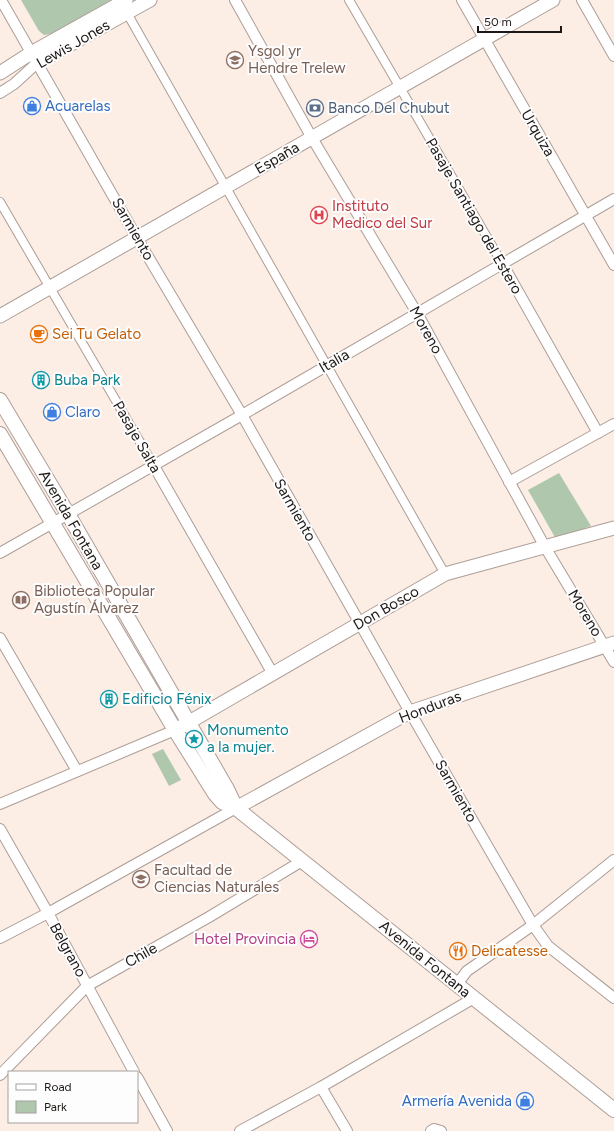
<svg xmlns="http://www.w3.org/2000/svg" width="614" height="1131" viewBox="0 0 614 1131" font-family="Figtree,sans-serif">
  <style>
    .green { fill: #afc7ac }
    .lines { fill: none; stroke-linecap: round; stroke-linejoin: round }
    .pedestrian-casing { stroke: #ac9d96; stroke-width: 10 }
    .minor-casing { stroke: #ac9d96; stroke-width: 12 }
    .tertiary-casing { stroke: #ac9d96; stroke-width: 15 }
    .secondary-casing { stroke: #ac9d96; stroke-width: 16 }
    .pedestrian { stroke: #fff; stroke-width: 8 }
    .minor { stroke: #fff; stroke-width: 10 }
    .tertiary { stroke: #fff; stroke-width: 13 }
    .secondary { stroke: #fff; stroke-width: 14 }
    .labels { text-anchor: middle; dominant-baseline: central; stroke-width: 4; stroke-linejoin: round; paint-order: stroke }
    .street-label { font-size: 15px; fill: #1d1715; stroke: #fdfdfd }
    .education-label { font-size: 15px; fill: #785e54; stroke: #fdfdfd; text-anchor: start }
    .shop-label { font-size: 15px; fill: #366cbe; stroke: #fdfdfd; text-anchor: start }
    .service-label { font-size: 15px; fill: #4e5e75; stroke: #fdfdfd; text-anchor: start }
    .health-label { font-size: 15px; fill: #be3a42; stroke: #fdfdfd; text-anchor: start }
    .food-label { font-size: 15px; fill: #c56008; stroke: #fdfdfd; text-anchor: start }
    .culture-label { font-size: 15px; fill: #0d838f; stroke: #fdfdfd; text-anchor: start }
    .hotel-label { font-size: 15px; fill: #b23c85; stroke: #fdfdfd; text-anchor: end }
  </style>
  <rect width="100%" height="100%" fill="#fcede5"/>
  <!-- green -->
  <g class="green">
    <polygon points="21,0 111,0 51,34 44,35 39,31"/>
    <polygon points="559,473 591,526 556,539 528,490"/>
    <polygon points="163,749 181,780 169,786 152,754"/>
  </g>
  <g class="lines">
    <!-- pedestrian casing -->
    <g class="pedestrian-casing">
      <g id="pedestrian">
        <polyline points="349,0 502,263"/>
        <polyline points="127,13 445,574"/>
        <polyline points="0,202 154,466"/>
      </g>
    </g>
    <!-- minor casing -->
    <g class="minor-casing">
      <g id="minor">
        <polyline points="1,0 137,238 242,415 410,712 533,925 548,946 614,998"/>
        <polyline points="235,0 312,138 417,313 545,547 614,662"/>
        <polyline points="462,0 614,265"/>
        <polyline points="582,0 614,56"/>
        <polyline points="0,93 14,84 37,63"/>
        <polyline points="502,263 598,433"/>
        <polyline points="154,466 273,674"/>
        <polyline points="509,482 614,424"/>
        <polyline points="0,553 242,415 614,199"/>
        <polyline points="0,638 77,771"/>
        <polyline points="0,804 175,730"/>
        <polyline points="0,829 48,913 134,1072"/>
        <polyline points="0,938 48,913 236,808"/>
        <polyline points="457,984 467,971 533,925 614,860"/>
        <polyline points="0,1075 87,986 209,917 302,861"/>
        <polyline points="137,1077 167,1131"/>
        <polyline points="321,1087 347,1131"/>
        <polyline points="240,1131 321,1087 474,998"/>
        <polyline points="431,1131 434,1129 441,1131"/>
      </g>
    </g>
    <!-- tertiary casing -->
    <g class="tertiary-casing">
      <g id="tertiary">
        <polyline points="37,63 150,0"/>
        <polyline points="0,73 31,53 126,0"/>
        <polyline points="0,316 553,0"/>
        <polyline points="179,728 445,574 614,528"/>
        <polyline points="236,808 410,712 614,643"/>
      </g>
    </g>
    <!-- secondary casing -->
    <g class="secondary-casing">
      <g id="secondary">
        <polyline points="0,400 68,514 227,789 236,808"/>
        <polyline points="0,434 175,730 215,794 222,802 236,808 614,1110"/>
      </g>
    </g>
    <!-- pedestrian -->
    <use href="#pedestrian" class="pedestrian"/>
    <!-- minor -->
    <use href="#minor" class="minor"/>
    <!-- tertiary -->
    <use href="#tertiary" class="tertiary"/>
    <!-- secondary -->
    <use href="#secondary" class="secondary"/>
  </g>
  <!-- icons -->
  <defs>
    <g id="school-ring" transform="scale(0.9)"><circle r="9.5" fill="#fdfdfd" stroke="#8d6e63" stroke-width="1.5"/><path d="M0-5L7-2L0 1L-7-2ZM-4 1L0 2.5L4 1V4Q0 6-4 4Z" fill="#8d6e63"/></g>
    <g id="shop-ring" transform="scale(0.9)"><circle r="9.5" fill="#fdfdfd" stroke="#3f7fe0" stroke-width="1.5"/><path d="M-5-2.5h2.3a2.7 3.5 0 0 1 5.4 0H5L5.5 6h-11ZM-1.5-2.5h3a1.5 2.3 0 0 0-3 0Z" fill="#3f7fe0"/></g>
    <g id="bank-ring" transform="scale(0.9)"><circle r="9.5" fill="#fdfdfd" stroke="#5c6f8a" stroke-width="1.5"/><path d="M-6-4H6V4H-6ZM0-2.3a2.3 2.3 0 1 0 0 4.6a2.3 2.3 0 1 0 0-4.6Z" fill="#5c6f8a"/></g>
    <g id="hospital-ring" transform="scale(0.9)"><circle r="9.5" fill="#fdfdfd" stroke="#e0444e" stroke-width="1.5"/><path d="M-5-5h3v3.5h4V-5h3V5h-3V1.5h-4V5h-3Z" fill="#e0444e"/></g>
    <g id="cafe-ring" transform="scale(0.9)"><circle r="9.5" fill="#fdfdfd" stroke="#e8710a" stroke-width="1.5"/><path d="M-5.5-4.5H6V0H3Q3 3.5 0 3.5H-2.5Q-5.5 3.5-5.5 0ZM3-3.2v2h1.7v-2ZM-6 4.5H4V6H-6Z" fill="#e8710a"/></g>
    <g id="building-ring" transform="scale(0.9)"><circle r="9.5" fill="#fdfdfd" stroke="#0f9aa8" stroke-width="1.5"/><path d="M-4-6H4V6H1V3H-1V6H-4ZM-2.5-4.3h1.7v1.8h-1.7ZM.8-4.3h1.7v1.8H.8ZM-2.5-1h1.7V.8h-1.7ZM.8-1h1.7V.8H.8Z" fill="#0f9aa8"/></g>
    <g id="library-ring" transform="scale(0.9)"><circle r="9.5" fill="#fdfdfd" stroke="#8d6e63" stroke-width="1.5"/><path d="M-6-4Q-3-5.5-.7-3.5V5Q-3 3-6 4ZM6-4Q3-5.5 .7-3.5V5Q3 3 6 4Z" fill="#8d6e63"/></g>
    <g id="sight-ring" transform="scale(0.9)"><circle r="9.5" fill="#fdfdfd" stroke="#0f9aa8" stroke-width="1.5"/><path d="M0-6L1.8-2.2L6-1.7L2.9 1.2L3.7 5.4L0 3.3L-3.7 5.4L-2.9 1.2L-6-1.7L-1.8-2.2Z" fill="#0f9aa8"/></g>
    <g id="university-ring" transform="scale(0.9)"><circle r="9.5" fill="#fdfdfd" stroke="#8d6e63" stroke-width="1.5"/><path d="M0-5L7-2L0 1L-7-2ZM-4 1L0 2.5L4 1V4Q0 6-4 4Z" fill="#8d6e63"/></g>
    <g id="hotel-ring" transform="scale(0.9)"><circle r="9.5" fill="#fdfdfd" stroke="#d1479c" stroke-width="1.5"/><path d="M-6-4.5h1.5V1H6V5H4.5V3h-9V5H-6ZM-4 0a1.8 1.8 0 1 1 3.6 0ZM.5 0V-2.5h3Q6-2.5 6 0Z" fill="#d1479c"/></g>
    <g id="restaurant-ring" transform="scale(0.9)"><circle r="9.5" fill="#fdfdfd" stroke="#e8710a" stroke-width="1.5"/><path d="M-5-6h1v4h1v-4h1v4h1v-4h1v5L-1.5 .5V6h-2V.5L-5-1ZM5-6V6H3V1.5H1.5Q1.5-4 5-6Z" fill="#e8710a"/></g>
  </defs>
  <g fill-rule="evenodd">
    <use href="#school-ring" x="235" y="60"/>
    <use href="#shop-ring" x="32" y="106"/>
    <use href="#bank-ring" x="315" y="108"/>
    <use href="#hospital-ring" x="319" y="215"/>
    <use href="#cafe-ring" x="39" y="334"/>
    <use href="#building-ring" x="41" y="380"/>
    <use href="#shop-ring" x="52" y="412"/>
    <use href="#library-ring" x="21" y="600"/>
    <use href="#building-ring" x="109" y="699"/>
    <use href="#sight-ring" x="194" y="739"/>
    <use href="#university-ring" x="141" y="879"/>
    <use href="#hotel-ring" x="309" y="939"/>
    <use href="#restaurant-ring" x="458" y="951"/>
    <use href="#shop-ring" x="525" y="1101"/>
  </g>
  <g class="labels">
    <!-- street labels -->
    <g class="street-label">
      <text transform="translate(73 44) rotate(-30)">Lewis Jones</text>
      <text transform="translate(538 133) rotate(60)">Urquiza</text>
      <text transform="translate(277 158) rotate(-30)">España</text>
      <text transform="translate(474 216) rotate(60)">Pasaje Santiago del Estero</text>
      <text transform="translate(133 229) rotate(60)">Sarmiento</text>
      <text transform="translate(426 330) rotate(61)">Moreno</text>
      <text transform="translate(334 361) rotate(-30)">Italia</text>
      <text transform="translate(137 437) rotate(60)">Pasaje Salta</text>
      <text transform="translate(295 510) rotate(60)">Sarmiento</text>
      <text transform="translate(71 520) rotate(60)">Avenida Fontana</text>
      <text transform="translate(386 608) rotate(-30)">Don Bosco</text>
      <text transform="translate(585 613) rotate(59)">Moreno</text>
      <text transform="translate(430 707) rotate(-21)">Honduras</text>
      <text transform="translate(456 791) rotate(60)">Sarmiento</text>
      <text transform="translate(68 950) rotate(61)">Belgrano</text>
      <text transform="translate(141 955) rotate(-30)">Chile</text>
      <text transform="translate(425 959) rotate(39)">Avenida Fontana</text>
    </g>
    <!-- education labels -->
    <g class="education-label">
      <text x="248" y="51">Ysgol yr<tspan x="248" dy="17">Hendre Trelew</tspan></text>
      <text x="34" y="591">Biblioteca Popular<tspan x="34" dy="17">Agustín Álvarez</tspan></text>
      <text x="154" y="870">Facultad de<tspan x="154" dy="17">Ciencias Naturales</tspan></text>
    </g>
    <!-- shop labels -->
    <g class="shop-label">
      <text x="45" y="106">Acuarelas</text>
      <text x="65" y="412">Claro</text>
      <text x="512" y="1101" text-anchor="end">Armería Avenida</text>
    </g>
    <!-- service labels -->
    <g class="service-label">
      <text x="328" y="108">Banco Del Chubut</text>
    </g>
    <!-- health labels -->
    <g class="health-label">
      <text x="332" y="206">Instituto<tspan x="332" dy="17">Medico del Sur</tspan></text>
    </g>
    <!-- food labels -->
    <g class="food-label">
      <text x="52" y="334">Sei Tu Gelato</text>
      <text x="471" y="951">Delicatesse</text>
    </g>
    <!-- culture labels -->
    <g class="culture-label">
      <text x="54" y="380">Buba Park</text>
      <text x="122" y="699">Edificio Fénix</text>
      <text x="207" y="730">Monumento<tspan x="207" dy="17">a la mujer.</tspan></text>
    </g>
    <!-- hotel labels -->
    <g class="hotel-label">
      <text x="296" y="939">Hotel Provincia</text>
    </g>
  </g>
  <!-- legend -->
  <rect x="8" y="1071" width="130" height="52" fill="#fdfdfd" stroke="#a3a1a0"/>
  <rect x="16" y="1084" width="20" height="6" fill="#ffffff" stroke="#a3a1a0"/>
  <text x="44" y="1091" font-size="12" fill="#1d1715">Road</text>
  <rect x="16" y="1101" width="20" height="12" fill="#afc7ac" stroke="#a3a1a0"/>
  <text x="44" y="1111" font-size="12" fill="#1d1715">Park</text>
  <!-- scale -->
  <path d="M478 26v6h83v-6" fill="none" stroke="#1d1715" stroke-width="2"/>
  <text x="484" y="26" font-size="12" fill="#1d1715" stroke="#fdfdfd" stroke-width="3" paint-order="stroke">50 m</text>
</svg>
